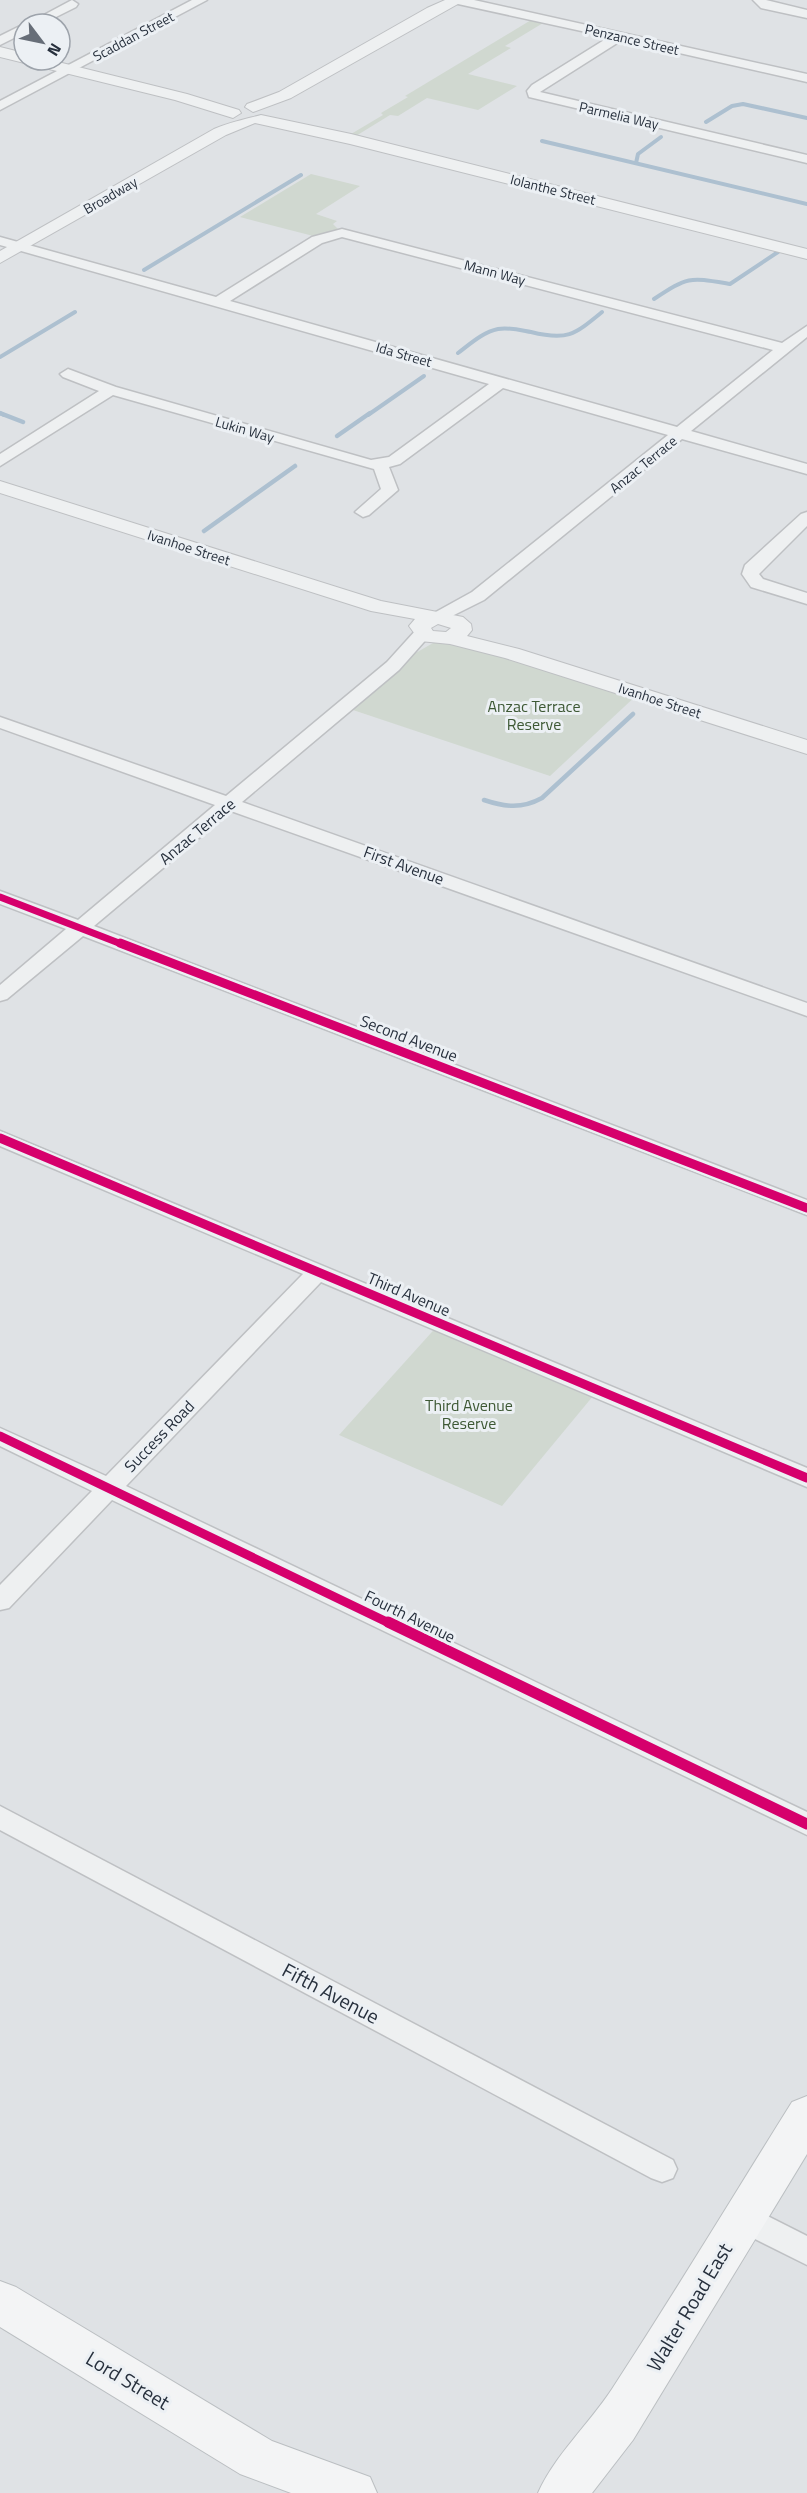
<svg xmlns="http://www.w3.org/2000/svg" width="807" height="2493" viewBox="0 0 807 2493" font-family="'Titillium Web',sans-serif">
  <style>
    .green { fill: #d0d8d0 }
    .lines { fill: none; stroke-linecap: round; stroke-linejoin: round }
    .stream-far1 { stroke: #adc0d0; stroke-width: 4 }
    .stream { stroke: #adc0d0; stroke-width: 4.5 }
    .minor-casing { stroke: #bec0c3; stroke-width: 3 }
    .tertiary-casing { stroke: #bec0c3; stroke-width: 2 }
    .primary-casing { stroke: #bbbfc2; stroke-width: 2 }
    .minor { fill: #eef0f1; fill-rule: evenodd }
    .tertiary { fill: #eef0f1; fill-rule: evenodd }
    .primary { fill: #f3f4f5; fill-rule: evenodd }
    .cycleway-far2-casing { stroke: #ecf0f4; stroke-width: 10 }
    .cycleway-far1-casing { stroke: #ecf0f4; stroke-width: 13 }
    .cycleway-casing { stroke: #ecf0f4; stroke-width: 15 }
    .cycleway-far2 { stroke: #d6006c; stroke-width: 7 }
    .cycleway-far1 { stroke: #d6006c; stroke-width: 9 }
    .cycleway { stroke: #d6006c; stroke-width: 11 }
    .labels { text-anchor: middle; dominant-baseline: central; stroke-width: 6; stroke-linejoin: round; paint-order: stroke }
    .far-street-label { font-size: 14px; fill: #27303d; stroke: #ecf0f4 }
    .park-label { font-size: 16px; fill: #3d5834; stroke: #ecf0f4 }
    .street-label { font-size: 16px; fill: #27303d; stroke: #ecf0f4 }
    .near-street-label { font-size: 20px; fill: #27303d; stroke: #ecf0f4 }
  </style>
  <rect width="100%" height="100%" fill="#dfe2e5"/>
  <!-- green -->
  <g class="green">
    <polygon points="536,17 548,20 505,46 511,48 468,74 517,86 478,110 427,98 398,116 390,115 351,139 346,137 383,115 381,113 408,97 405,96"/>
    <polygon points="311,174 360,186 316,214 337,221 333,224 342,233 321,238 240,217"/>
    <polygon points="440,639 639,693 550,776 344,707 393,666"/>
    <polygon points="440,1323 598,1390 502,1506 339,1435"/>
  </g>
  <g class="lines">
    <!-- stream-far1 -->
    <g class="stream-far1">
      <polyline points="706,122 732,106 743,104 807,118"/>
      <polyline points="542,141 807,204"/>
      <polyline points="636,163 638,154 661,137"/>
      <polyline points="144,270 301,175"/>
      <path d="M 654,299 C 689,276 689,277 730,284 L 778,252"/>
      <path d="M 458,353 C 470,344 483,332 498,329 C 509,327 520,330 531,332 C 567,341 574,335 602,312"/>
      <polyline points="0,357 75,312"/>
      <polyline points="0,413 4,415"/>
      <polyline points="368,415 424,376"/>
    </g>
    <!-- stream -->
    <g class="stream">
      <polyline points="0,413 23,422"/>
      <polyline points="337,436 370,413"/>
      <polyline points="204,531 295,466"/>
      <path d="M 484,800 C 505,807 522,809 542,798 L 633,714"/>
    </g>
    <!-- minor casing -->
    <g class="minor-casing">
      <g id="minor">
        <polygon points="72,0 78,4 76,7 42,24 27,24"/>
        <polygon points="192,0 207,0 0,110 0,101"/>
        <polygon points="452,0 474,0 807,74 807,82 622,40 540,92 807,155 807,163 529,97 527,91 532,85 609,37 458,4"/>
        <polygon points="753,0 766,0 807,10 807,18 761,8"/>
        <polygon points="24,24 24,33 0,45 0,36"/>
        <path d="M 342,229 L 782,343 L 807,326 L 807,337 L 691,431 L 807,464 L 807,474 L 682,439 L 484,600 L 440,622 L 434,621 L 431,617 L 434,613 L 472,592 L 668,435 L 503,388 L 400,464 L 389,467 L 398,490 L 369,515 L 363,517 L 355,512 L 381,489 L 374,469 L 113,395 L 0,466 L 0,454 L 99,391 L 63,377 L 60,374 L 68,369 L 116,387 L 371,460 L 389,457 L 489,384 L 0,245 L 0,237 L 216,297 L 312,237 ZM 342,237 L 773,350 L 677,427 L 230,301 L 322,243 Z"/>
        <polygon points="807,512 807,526 759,574 763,579 807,593 807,604 751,587 742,574 745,565 801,514"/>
        <polygon points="422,629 431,634 399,670 242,802 807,1003 807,1016 231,811 94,926 807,1200 807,1215 83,936 7,999 0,1001 0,985 66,929 0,904 0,891 78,920 215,805 0,728 0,717 226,796 387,662 416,630"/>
        <polygon points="0,1131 807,1468 807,1487 321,1282 126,1486 807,1812 807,1835 112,1500 9,1608 0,1610 0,1585 92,1491 0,1446 0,1428 106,1476 303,1274 0,1146"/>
        <polygon points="0,1806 673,2160 677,2169 673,2178 662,2182 651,2178 0,1830"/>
        <polygon points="744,2204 807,2236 807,2265 733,2228 729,2218 733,2208"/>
      </g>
    </g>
    <!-- tertiary casing -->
    <g class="tertiary-casing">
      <g id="tertiary">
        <polygon points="445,0 465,0 291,98 253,112 245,107 247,104 279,92 427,8"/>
        <polygon points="0,47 24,53 24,60 50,60 187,94 239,110 241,113 233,118 175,100 0,57"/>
        <path d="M 261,115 L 351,134 L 807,249 L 807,259 L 350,144 L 255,123 L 226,135 L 0,263 L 0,251 L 214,129 C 231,122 246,119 261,115 Z"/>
        <path d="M 0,481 L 381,601 L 463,617 L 471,624 L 472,630 L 467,636 L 519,649 L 807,740 L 807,754 L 505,658 L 450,644 L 420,641 L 409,626 L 415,619 L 371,611 L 0,493 ZM 438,624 L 451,628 L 446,632 L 433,631 L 431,628 Z"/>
      </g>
    </g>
    <!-- primary casing -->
    <g class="primary-casing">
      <g id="primary">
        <path d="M 807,2096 L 807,2154 L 633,2440 L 592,2493 L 538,2493 C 555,2455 589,2424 612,2389 C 674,2294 732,2198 792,2102 Z"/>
        <polygon points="0,2281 16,2287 272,2441 370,2477 377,2493 291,2493 240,2474 0,2327"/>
      </g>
    </g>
    <!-- minor -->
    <use href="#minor" class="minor"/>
    <!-- tertiary -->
    <use href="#tertiary" class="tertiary"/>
    <!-- primary -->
    <use href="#primary" class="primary"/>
    <!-- cycleway-far2 casing -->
    <g class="cycleway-far2-casing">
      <polyline id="cycleway-far2" points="0,897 124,945"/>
    </g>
    <!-- cycleway-far1 casing -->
    <g class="cycleway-far1-casing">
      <g id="cycleway-far1">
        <polyline points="120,943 807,1208"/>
        <polyline points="0,1138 807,1478"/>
        <polyline points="0,1436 391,1624"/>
      </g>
    </g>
    <!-- cycleway casing -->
    <g class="cycleway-casing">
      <polyline id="cycleway" points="388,1622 807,1824"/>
    </g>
    <!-- cycleway-far2 -->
    <use href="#cycleway-far2" class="cycleway-far2"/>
    <!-- cycleway-far1 -->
    <use href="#cycleway-far1" class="cycleway-far1"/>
    <!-- cycleway -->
    <use href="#cycleway" class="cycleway"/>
  </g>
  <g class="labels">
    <!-- far-street labels -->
    <g class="far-street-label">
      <text transform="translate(133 36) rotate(-28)">Scaddan Street</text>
      <text transform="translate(632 39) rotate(13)">Penzance Street</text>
      <text transform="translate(619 115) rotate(13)">Parmelia Way</text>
      <text transform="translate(553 189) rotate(14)">Iolanthe Street</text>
      <text transform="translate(110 195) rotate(-30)">Broadway</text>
      <text transform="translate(495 272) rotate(15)">Mann Way</text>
      <text transform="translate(404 354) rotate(16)">Ida Street</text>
      <text transform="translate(245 429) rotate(16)">Lukin Way</text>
      <text transform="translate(643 464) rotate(-39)">Anzac Terrace</text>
      <text transform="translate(189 547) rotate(18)">Ivanhoe Street</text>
      <text transform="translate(660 700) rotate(18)">Ivanhoe Street</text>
    </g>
    <!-- park labels -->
    <g class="park-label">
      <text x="534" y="706">Anzac Terrace<tspan x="534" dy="18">Reserve</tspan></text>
      <text x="469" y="1405">Third Avenue<tspan x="469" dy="18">Reserve</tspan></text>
    </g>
    <!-- street labels -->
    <g class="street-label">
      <text transform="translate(197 831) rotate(-40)">Anzac Terrace</text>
      <text transform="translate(404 865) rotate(20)">First Avenue</text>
      <text transform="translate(409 1038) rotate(21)">Second Avenue</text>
      <text transform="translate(409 1294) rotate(23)">Third Avenue</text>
      <text transform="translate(159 1436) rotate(-46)">Success Road</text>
      <text transform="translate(410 1616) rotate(26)">Fourth Avenue</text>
    </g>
    <!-- near-street labels -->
    <g class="near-street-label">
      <text transform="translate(331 1993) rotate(28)">Fifth Avenue</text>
      <text transform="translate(689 2307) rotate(-59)">Walter Road East</text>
      <text transform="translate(128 2380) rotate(31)">Lord Street</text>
    </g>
  </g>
  <!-- north arrow -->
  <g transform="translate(42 42) rotate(122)"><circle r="28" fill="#ecf0f4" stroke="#9da3ab" stroke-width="1.5"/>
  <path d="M0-4.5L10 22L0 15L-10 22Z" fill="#676e78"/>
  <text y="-9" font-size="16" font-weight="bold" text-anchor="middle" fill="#27303d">N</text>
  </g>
</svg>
